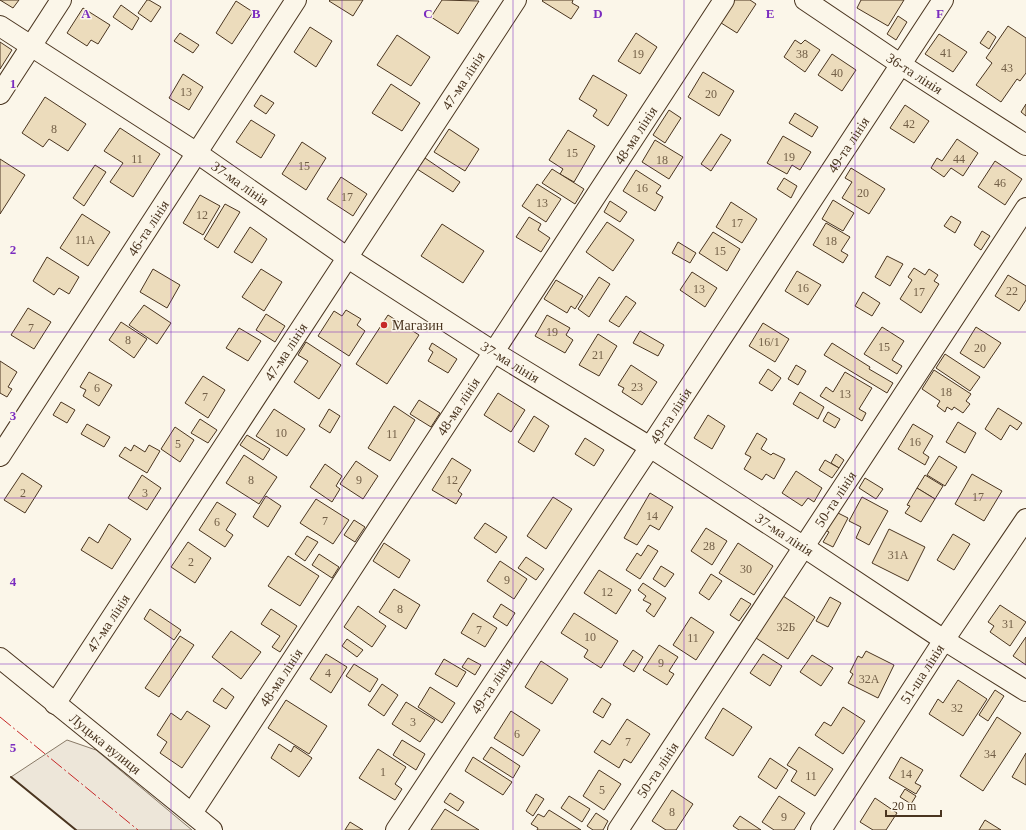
<svg xmlns="http://www.w3.org/2000/svg" width="1026" height="830" viewBox="0 0 1026 830" font-family="'Times New Roman',serif">
  <style>
    .green { fill: #ede6d9; stroke: #887966 }
    .building { fill: #ecdcbc; stroke: #4a3520 }
    .lines { fill: none; stroke-linecap: round; stroke-linejoin: round }
    .minor-casing { stroke: #4a3520; stroke-width: 22 }
    .minor { stroke: #fbf6e9; stroke-width: 20 }
    .wall { stroke: #4a3520; stroke-width: 2 }
    .power { stroke: #c62828; stroke-width: 1; stroke-dasharray: 14 3 2 3; stroke-linecap: butt }
    .grid { fill: none; stroke: #7b2cbf; stroke-width: 1; stroke-opacity: 0.55 }
    .poi-dot { fill: #c62828; stroke: #fbf6e9; stroke-width: 1.5 }
    .labels { text-anchor: middle; dominant-baseline: central; stroke-width: 3; stroke-linejoin: round; paint-order: stroke }
    .number-label { font-size: 12px; fill: #725f47 }
    .street-label { font-size: 14px; fill: #4a3520; stroke: #fbf6e9 }
    .poi-label { font-size: 14px; fill: #4a3520; stroke: #fbf6e9; text-anchor: start }
    .grid-label { font-size: 13px; text-anchor: middle; font-weight: bold; fill: #7b2cbf; stroke: #fbf6e9; stroke-width: 3; stroke-linejoin: round; paint-order: stroke }
  </style>
  <rect width="100%" height="100%" fill="#fbf6e9"/>
  <!-- green -->
  <polygon class="green" points="67,740 96,750 192,830 76,830 11,777"/>
  <!-- building -->
  <g class="building">
    <polygon points="0,0 19,0 13,8"/>
    <polygon points="147,0 149,0 161,7 151,22 138,13"/>
    <polygon points="330,0 363,0 353,16 329,1"/>
    <polygon points="442,0 479,1 458,34 431,17"/>
    <polygon points="543,0 573,0 572,3 579,7 571,19 542,1"/>
    <polygon points="732,0 750,0 756,4 737,33 718,21"/>
    <polygon points="861,0 904,0 888,26 857,8"/>
    <polygon points="236,1 253,12 232,44 216,33"/>
    <polygon points="121,5 139,18 132,30 113,17"/>
    <polygon points="83,8 110,25 98,44 91,40 87,46 67,33"/>
    <polygon points="898,16 907,22 896,40 887,34"/>
    <polygon points="1008,26 1026,38 1026,73 1020,81 1017,79 1001,102 976,85 992,63 986,58"/>
    <polygon points="310,27 332,41 316,67 294,52"/>
    <polygon points="988,31 996,37 989,49 980,43"/>
    <polygon points="180,33 199,45 193,53 174,41"/>
    <polygon points="636,33 657,47 640,74 618,61"/>
    <polygon points="939,34 967,52 953,72 925,54"/>
    <polygon points="397,35 430,57 411,86 377,65"/>
    <polygon points="795,40 801,44 805,40 820,50 805,72 784,57"/>
    <polygon points="0,42 12,50 0,69"/>
    <polygon points="832,54 856,70 842,91 818,75"/>
    <polygon points="703,72 734,91 719,116 688,97"/>
    <polygon points="183,74 203,87 189,110 169,98"/>
    <polygon points="593,75 627,95 608,126 593,116 597,110 579,99"/>
    <polygon points="391,84 420,103 402,131 372,113"/>
    <polygon points="261,95 274,103 266,114 254,106"/>
    <polygon points="45,97 86,124 68,151 49,139 43,147 22,133"/>
    <polygon points="1026,104 1026,116 1021,112"/>
    <polygon points="905,105 929,121 914,143 890,128"/>
    <polygon points="669,110 681,118 665,143 653,135"/>
    <polygon points="795,113 818,127 812,137 789,123"/>
    <polygon points="251,120 275,135 261,158 236,142"/>
    <polygon points="120,128 160,154 133,197 110,182 123,163 104,151"/>
    <polygon points="449,129 479,149 465,171 434,152"/>
    <polygon points="568,130 595,146 574,182 560,174 563,169 549,160"/>
    <polygon points="721,134 731,140 711,171 701,164"/>
    <polygon points="783,136 811,152 800,170 792,165 787,174 767,163"/>
    <polygon points="957,139 978,153 963,176 951,168 944,177 931,168 937,158 942,161"/>
    <polygon points="655,140 683,157 669,179 642,162"/>
    <polygon points="302,142 326,158 306,190 282,174"/>
    <polygon points="425,158 460,182 453,192 417,169"/>
    <polygon points="0,159 25,175 0,214"/>
    <polygon points="995,161 1022,179 1005,205 978,187"/>
    <polygon points="95,165 106,172 84,206 73,198"/>
    <polygon points="851,168 885,189 869,214 842,198 852,182 845,178"/>
    <polygon points="552,169 584,189 575,204 542,183"/>
    <polygon points="636,170 661,186 656,193 663,197 655,211 623,191"/>
    <polygon points="341,177 367,194 353,216 327,199"/>
    <polygon points="784,178 797,186 791,198 777,189"/>
    <polygon points="537,184 561,199 546,222 522,206"/>
    <polygon points="200,195 220,206 203,235 183,223"/>
    <polygon points="833,200 854,213 843,231 822,219"/>
    <polygon points="610,201 627,212 620,222 604,212"/>
    <polygon points="731,202 757,219 742,243 716,227"/>
    <polygon points="225,204 240,212 218,248 204,239"/>
    <polygon points="82,214 110,232 88,266 60,248"/>
    <polygon points="951,216 961,222 955,233 944,226"/>
    <polygon points="529,217 541,224 538,230 550,238 541,252 516,237"/>
    <polygon points="607,222 634,240 613,271 586,252"/>
    <polygon points="826,223 850,237 841,251 848,255 843,263 813,245"/>
    <polygon points="442,224 484,251 463,283 421,256"/>
    <polygon points="250,227 267,239 252,263 234,252"/>
    <polygon points="982,231 990,236 981,250 974,245"/>
    <polygon points="713,232 740,249 727,271 699,253"/>
    <polygon points="678,242 696,253 690,263 672,253"/>
    <polygon points="887,256 903,264 890,286 875,277"/>
    <polygon points="47,257 79,277 69,294 59,288 54,295 33,281"/>
    <polygon points="914,268 925,275 929,269 938,275 934,281 939,284 921,313 900,299 912,280 908,277"/>
    <polygon points="153,269 180,285 167,308 140,292"/>
    <polygon points="261,269 282,282 264,311 242,297"/>
    <polygon points="797,271 821,285 808,305 785,291"/>
    <polygon points="692,272 717,288 705,307 680,290"/>
    <polygon points="1008,275 1026,286 1026,300 1019,311 995,296"/>
    <polygon points="599,277 610,284 589,317 578,309"/>
    <polygon points="556,280 583,296 575,309 571,306 567,313 544,299"/>
    <polygon points="863,292 880,303 872,316 855,306"/>
    <polygon points="626,296 636,303 619,327 609,321"/>
    <polygon points="144,305 171,323 157,344 129,325"/>
    <polygon points="28,308 51,322 34,349 11,335"/>
    <polygon points="346,310 361,319 357,325 365,331 349,356 318,336 334,311 342,316"/>
    <polygon points="266,314 285,326 275,342 256,330"/>
    <polygon points="388,315 419,335 387,384 356,364"/>
    <polygon points="547,315 570,328 566,335 573,340 565,353 535,336"/>
    <polygon points="121,322 147,339 134,358 109,340"/>
    <polygon points="763,323 789,339 775,362 749,346"/>
    <polygon points="882,327 904,341 892,360 902,366 897,374 864,354"/>
    <polygon points="976,327 1001,343 984,368 960,353"/>
    <polygon points="239,328 261,341 248,361 226,348"/>
    <polygon points="640,331 664,345 658,356 633,343"/>
    <polygon points="598,334 617,346 599,376 579,365"/>
    <polygon points="306,342 341,365 319,399 294,382 308,361 298,355"/>
    <polygon points="432,343 457,359 448,373 428,361 433,352 429,349"/>
    <polygon points="832,343 870,367 869,369 893,383 887,393 824,355"/>
    <polygon points="945,354 980,377 970,391 936,368"/>
    <polygon points="0,361 17,372 8,387 12,389 7,397 0,393"/>
    <polygon points="631,365 657,382 642,405 622,392 624,388 618,385"/>
    <polygon points="796,365 806,371 798,385 788,379"/>
    <polygon points="768,369 781,378 772,391 759,383"/>
    <polygon points="934,370 971,394 966,401 970,404 963,413 954,407 952,410 947,407 945,412 937,406 940,401 922,389"/>
    <polygon points="89,372 112,385 99,406 83,396 86,390 80,387"/>
    <polygon points="845,372 872,388 859,409 866,413 862,421 820,396 826,387 833,392"/>
    <polygon points="203,376 225,390 208,418 185,403"/>
    <polygon points="800,392 824,407 818,419 793,404"/>
    <polygon points="498,393 525,410 511,432 484,415"/>
    <polygon points="419,400 440,413 431,427 410,414"/>
    <polygon points="61,402 75,410 67,423 53,415"/>
    <polygon points="394,406 415,420 390,461 368,448"/>
    <polygon points="998,408 1022,423 1017,430 1010,425 1001,440 985,429"/>
    <polygon points="274,409 305,429 287,456 256,436"/>
    <polygon points="329,409 340,416 330,433 319,426"/>
    <polygon points="828,412 840,419 835,428 823,421"/>
    <polygon points="708,415 725,426 712,449 694,438"/>
    <polygon points="534,416 549,426 534,452 518,442"/>
    <polygon points="200,419 217,430 208,443 191,433"/>
    <polygon points="958,422 976,433 965,453 946,442"/>
    <polygon points="87,424 110,437 104,447 81,434"/>
    <polygon points="913,424 933,436 923,453 929,457 925,465 898,449"/>
    <polygon points="175,427 194,440 180,462 161,449"/>
    <polygon points="757,433 767,439 761,449 771,455 773,453 785,459 774,479 766,474 762,480 744,469 751,457 745,454"/>
    <polygon points="247,435 270,449 263,460 240,445"/>
    <polygon points="585,438 604,450 594,466 575,454"/>
    <polygon points="134,445 145,452 149,445 160,451 147,473 119,456 125,447 131,451"/>
    <polygon points="836,454 844,460 839,468 831,463"/>
    <polygon points="244,455 277,477 259,504 226,483"/>
    <polygon points="939,456 957,467 945,486 927,475"/>
    <polygon points="452,458 471,470 458,491 462,494 456,504 432,490"/>
    <polygon points="825,460 839,468 832,478 819,470"/>
    <polygon points="356,461 378,476 363,499 340,484"/>
    <polygon points="325,464 342,476 336,486 340,489 332,502 310,487"/>
    <polygon points="796,471 822,488 814,502 808,498 802,506 782,493"/>
    <polygon points="22,473 42,486 25,513 4,500"/>
    <polygon points="972,474 1002,491 984,521 955,504"/>
    <polygon points="142,475 161,488 147,510 128,498"/>
    <polygon points="925,475 943,486 935,499 917,488"/>
    <polygon points="865,478 883,489 876,499 859,488"/>
    <polygon points="917,488 935,499 921,522 905,513 910,506 907,505"/>
    <polygon points="650,493 673,507 659,530 650,525 637,545 624,538"/>
    <polygon points="266,496 281,506 268,527 253,517"/>
    <polygon points="553,497 572,509 546,549 527,536"/>
    <polygon points="862,497 888,511 869,545 856,538 861,527 849,521"/>
    <polygon points="316,499 349,520 333,544 300,523"/>
    <polygon points="217,502 236,514 226,530 233,535 225,547 199,530"/>
    <polygon points="836,512 848,518 833,547 823,542 829,532 825,530"/>
    <polygon points="354,520 365,527 355,542 344,535"/>
    <polygon points="485,523 507,537 496,553 474,538"/>
    <polygon points="109,524 131,539 112,569 81,550 89,537 98,543"/>
    <polygon points="706,528 727,541 712,565 691,551"/>
    <polygon points="889,529 925,547 908,581 872,563"/>
    <polygon points="953,534 970,544 954,570 937,560"/>
    <polygon points="307,536 318,542 305,561 295,554"/>
    <polygon points="188,542 211,558 195,583 171,567"/>
    <polygon points="384,543 410,560 399,578 373,561"/>
    <polygon points="738,543 773,566 754,595 719,573"/>
    <polygon points="648,545 658,551 640,579 626,570 637,553 641,556"/>
    <polygon points="319,554 339,567 332,578 312,565"/>
    <polygon points="288,556 319,576 300,606 268,586"/>
    <polygon points="526,557 544,569 536,580 518,568"/>
    <polygon points="500,561 527,579 514,599 487,581"/>
    <polygon points="661,566 674,574 665,587 653,579"/>
    <polygon points="599,570 631,590 616,614 584,593"/>
    <polygon points="711,574 722,581 709,600 699,593"/>
    <polygon points="643,583 666,598 654,617 646,611 651,604 643,600 646,596 638,590"/>
    <polygon points="394,589 420,605 406,629 379,612"/>
    <polygon points="783,596 815,617 788,659 756,638"/>
    <polygon points="830,597 841,603 828,627 816,621"/>
    <polygon points="741,598 751,604 739,621 730,615"/>
    <polygon points="501,604 515,613 507,626 493,617"/>
    <polygon points="1000,605 1026,622 1010,646 990,632 994,626 988,622"/>
    <polygon points="358,606 386,626 372,647 344,627"/>
    <polygon points="150,609 181,630 174,640 144,619"/>
    <polygon points="271,609 297,626 280,652 272,647 280,636 261,624"/>
    <polygon points="473,613 497,628 485,647 461,633"/>
    <polygon points="574,613 618,641 601,668 584,657 588,650 561,633"/>
    <polygon points="691,617 714,632 696,660 673,645"/>
    <polygon points="231,631 261,652 241,679 212,657"/>
    <polygon points="180,636 194,645 159,697 145,688"/>
    <polygon points="1026,637 1026,665 1013,656"/>
    <polygon points="347,639 363,650 357,657 342,646"/>
    <polygon points="659,645 678,657 669,671 674,674 667,685 643,670"/>
    <polygon points="633,650 643,657 634,672 623,665"/>
    <polygon points="866,651 894,665 878,698 848,683 853,674 850,672 858,656 862,658"/>
    <polygon points="326,654 347,667 331,693 310,679"/>
    <polygon points="763,654 782,666 770,686 750,673"/>
    <polygon points="812,655 833,668 821,686 800,672"/>
    <polygon points="468,658 481,665 475,675 462,667"/>
    <polygon points="444,659 466,672 457,687 435,674"/>
    <polygon points="541,661 568,679 552,704 525,687"/>
    <polygon points="354,664 378,679 370,692 346,676"/>
    <polygon points="958,680 987,699 963,736 929,714 938,699 943,703"/>
    <polygon points="382,684 398,695 384,716 368,705"/>
    <polygon points="430,687 455,703 442,723 418,707"/>
    <polygon points="222,688 234,697 226,709 213,701"/>
    <polygon points="995,690 1004,696 988,721 979,715"/>
    <polygon points="602,698 611,704 603,718 593,712"/>
    <polygon points="286,700 327,726 309,754 268,728"/>
    <polygon points="406,702 435,720 420,742 392,724"/>
    <polygon points="843,707 865,721 843,754 815,735 824,722 831,726"/>
    <polygon points="723,708 752,727 733,756 705,738"/>
    <polygon points="187,711 210,726 182,768 160,753 167,742 157,735 171,713 181,720"/>
    <polygon points="511,711 540,730 523,756 494,738"/>
    <polygon points="997,717 1021,733 983,791 960,776"/>
    <polygon points="627,719 650,734 631,763 624,759 619,768 594,752 602,740 610,745"/>
    <polygon points="402,740 425,754 416,770 393,755"/>
    <polygon points="279,744 291,752 294,746 312,758 299,777 271,758"/>
    <polygon points="491,747 520,766 513,778 483,759"/>
    <polygon points="799,747 833,769 815,796 791,781 797,771 787,765"/>
    <polygon points="378,749 406,767 395,784 402,789 395,800 359,778"/>
    <polygon points="1026,753 1026,785 1012,777"/>
    <polygon points="473,757 512,782 503,795 465,771"/>
    <polygon points="901,757 923,770 915,783 921,786 916,794 889,778"/>
    <polygon points="770,758 788,770 776,789 758,777"/>
    <polygon points="599,770 621,784 604,810 583,796"/>
    <polygon points="905,789 916,796 911,804 900,797"/>
    <polygon points="672,790 693,804 676,830 666,830 652,821"/>
    <polygon points="450,793 464,802 458,811 444,802"/>
    <polygon points="536,794 544,799 533,816 526,811"/>
    <polygon points="569,796 590,809 582,822 561,808"/>
    <polygon points="779,796 805,813 794,830 774,830 762,822"/>
    <polygon points="875,798 897,813 886,830 873,830 860,822"/>
    <polygon points="445,809 479,830 431,830"/>
    <polygon points="549,810 581,830 537,830 538,828 531,824 538,814 544,817"/>
    <polygon points="596,813 608,821 603,830 593,830 587,826"/>
    <polygon points="740,816 761,830 739,830 733,826"/>
    <polygon points="985,820 1001,830 979,830"/>
    <polygon points="350,822 363,830 345,830"/>
  </g>
  <g class="lines">
    <!-- minor casing -->
    <g class="minor-casing">
      <g id="minor">
        <path id="s1" d="M 805,0 L 900,64 L 1026,145"/>
        <path id="s2" d="M 0,26 L 197,153 L 348,258 L 494,352 L 650,447 L 804,547 L 944,640 L 1026,691"/>
        <polyline points="0,94 61,0"/>
        <path id="s3" d="M 0,456 L 296,0"/>
        <path id="s4" d="M 0,658 L 212,830"/>
        <path id="s5" d="M 55,704 L 516,0"/>
        <path id="s6" d="M 192,813 L 724,0"/>
        <path id="s7" d="M 396,830 L 650,447 L 943,0"/>
        <path id="s8" d="M 618,830 L 1026,208"/>
        <path id="s9" d="M 821,830 L 944,640 L 1026,519"/>
      </g>
    </g>
    <!-- minor -->
    <use href="#minor" class="minor"/>
    <!-- wall -->
    <polyline class="wall" points="11,777 76,830"/>
    <!-- power -->
    <polyline class="power" points="0,717 138,830"/>
  </g>
  <!-- grid -->
  <path class="grid" d="M 171,0 L 171,830M 342,0 L 342,830M 513,0 L 513,830M 684,0 L 684,830M 855,0 L 855,830M 0,166 L 1026,166M 0,332 L 1026,332M 0,498 L 1026,498M 0,664 L 1026,664"/>
  <!-- markers -->
  <circle class="poi-dot" cx="384" cy="325" r="4"/>
  <g class="labels">
    <!-- number labels -->
    <g class="number-label">
      <text x="946" y="53">41</text>
      <text x="638" y="54">19</text>
      <text x="802" y="54">38</text>
      <text x="1007" y="68">43</text>
      <text x="837" y="73">40</text>
      <text x="186" y="92">13</text>
      <text x="711" y="94">20</text>
      <text x="909" y="124">42</text>
      <text x="54" y="129">8</text>
      <text x="572" y="153">15</text>
      <text x="789" y="157">19</text>
      <text x="137" y="159">11</text>
      <text x="959" y="159">44</text>
      <text x="662" y="160">18</text>
      <text x="304" y="166">15</text>
      <text x="1000" y="183">46</text>
      <text x="642" y="188">16</text>
      <text x="863" y="193">20</text>
      <text x="347" y="197">17</text>
      <text x="542" y="203">13</text>
      <text x="202" y="215">12</text>
      <text x="737" y="223">17</text>
      <text x="85" y="240">11А</text>
      <text x="831" y="241">18</text>
      <text x="720" y="251">15</text>
      <text x="803" y="288">16</text>
      <text x="699" y="289">13</text>
      <text x="1012" y="291">22</text>
      <text x="919" y="292">17</text>
      <text x="31" y="328">7</text>
      <text x="552" y="332">19</text>
      <text x="128" y="340">8</text>
      <text x="769" y="342">16/1</text>
      <text x="884" y="347">15</text>
      <text x="980" y="348">20</text>
      <text x="598" y="355">21</text>
      <text x="637" y="387">23</text>
      <text x="97" y="388">6</text>
      <text x="946" y="392">18</text>
      <text x="845" y="394">13</text>
      <text x="205" y="397">7</text>
      <text x="281" y="433">10</text>
      <text x="392" y="434">11</text>
      <text x="915" y="442">16</text>
      <text x="178" y="444">5</text>
      <text x="251" y="480">8</text>
      <text x="359" y="480">9</text>
      <text x="452" y="480">12</text>
      <text x="23" y="493">2</text>
      <text x="145" y="493">3</text>
      <text x="978" y="497">17</text>
      <text x="652" y="516">14</text>
      <text x="325" y="521">7</text>
      <text x="217" y="522">6</text>
      <text x="709" y="546">28</text>
      <text x="898" y="555">31А</text>
      <text x="191" y="562">2</text>
      <text x="746" y="569">30</text>
      <text x="507" y="580">9</text>
      <text x="607" y="592">12</text>
      <text x="400" y="609">8</text>
      <text x="1008" y="624">31</text>
      <text x="786" y="627">32Б</text>
      <text x="479" y="630">7</text>
      <text x="590" y="637">10</text>
      <text x="693" y="638">11</text>
      <text x="661" y="663">9</text>
      <text x="328" y="673">4</text>
      <text x="869" y="679">32А</text>
      <text x="957" y="708">32</text>
      <text x="413" y="722">3</text>
      <text x="517" y="734">6</text>
      <text x="628" y="742">7</text>
      <text x="990" y="754">34</text>
      <text x="383" y="772">1</text>
      <text x="906" y="774">14</text>
      <text x="811" y="776">11</text>
      <text x="602" y="790">5</text>
      <text x="672" y="812">8</text>
      <text x="784" y="817">9</text>
    </g>
    <!-- street labels -->
    <g class="street-label">
      <text stroke="none"><textPath href="#s1" startOffset="132">36-та лінія</textPath></text>
      <text stroke="none"><textPath href="#s5" startOffset="745">47-ма лінія</textPath></text>
      <text stroke="none"><textPath href="#s6" startOffset="810">48-ма лінія</textPath></text>
      <text stroke="none"><textPath href="#s7" startOffset="821">49-та лінія</textPath></text>
      <text stroke="none"><textPath href="#s2" startOffset="287">37-ма лінія</textPath></text>
      <text stroke="none"><textPath href="#s3" startOffset="272">46-та лінія</textPath></text>
      <text stroke="none"><textPath href="#s5" startOffset="421">47-ма лінія</textPath></text>
      <text stroke="none"><textPath href="#s2" startOffset="611">37-ма лінія</textPath></text>
      <text stroke="none"><textPath href="#s6" startOffset="486">48-ма лінія</textPath></text>
      <text stroke="none"><textPath href="#s7" startOffset="497">49-та лінія</textPath></text>
      <text stroke="none"><textPath href="#s8" startOffset="396">50-та лінія</textPath></text>
      <text stroke="none"><textPath href="#s2" startOffset="935">37-ма лінія</textPath></text>
      <text stroke="none"><textPath href="#s5" startOffset="97">47-ма лінія</textPath></text>
      <text stroke="none"><textPath href="#s9" startOffset="186">51-ша лінія</textPath></text>
      <text stroke="none"><textPath href="#s6" startOffset="162">48-ма лінія</textPath></text>
      <text stroke="none"><textPath href="#s7" startOffset="173">49-та лінія</textPath></text>
      <text stroke="none"><textPath href="#s4" startOffset="136">Луцька вулиця</textPath></text>
      <text stroke="none"><textPath href="#s8" startOffset="72">50-та лінія</textPath></text>
    </g>
    <!-- poi labels -->
    <g class="poi-label">
      <text x="392" y="325">Магазин</text>
    </g>
  </g>
  <g class="grid-label">
    <text x="86" y="18">A</text>
    <text x="256" y="18">B</text>
    <text x="428" y="18">C</text>
    <text x="598" y="18">D</text>
    <text x="770" y="18">E</text>
    <text x="940" y="18">F</text>
    <text x="13" y="88">1</text>
    <text x="13" y="254">2</text>
    <text x="13" y="420">3</text>
    <text x="13" y="586">4</text>
    <text x="13" y="752">5</text>
  </g>
  <!-- scale -->
  <path d="M886 810v6h55v-6" fill="none" stroke="#4a3520" stroke-width="2"/>
  <text x="892" y="810" font-size="12" fill="#4a3520" stroke="#fbf6e9" stroke-width="3" paint-order="stroke">20 m</text>
</svg>
